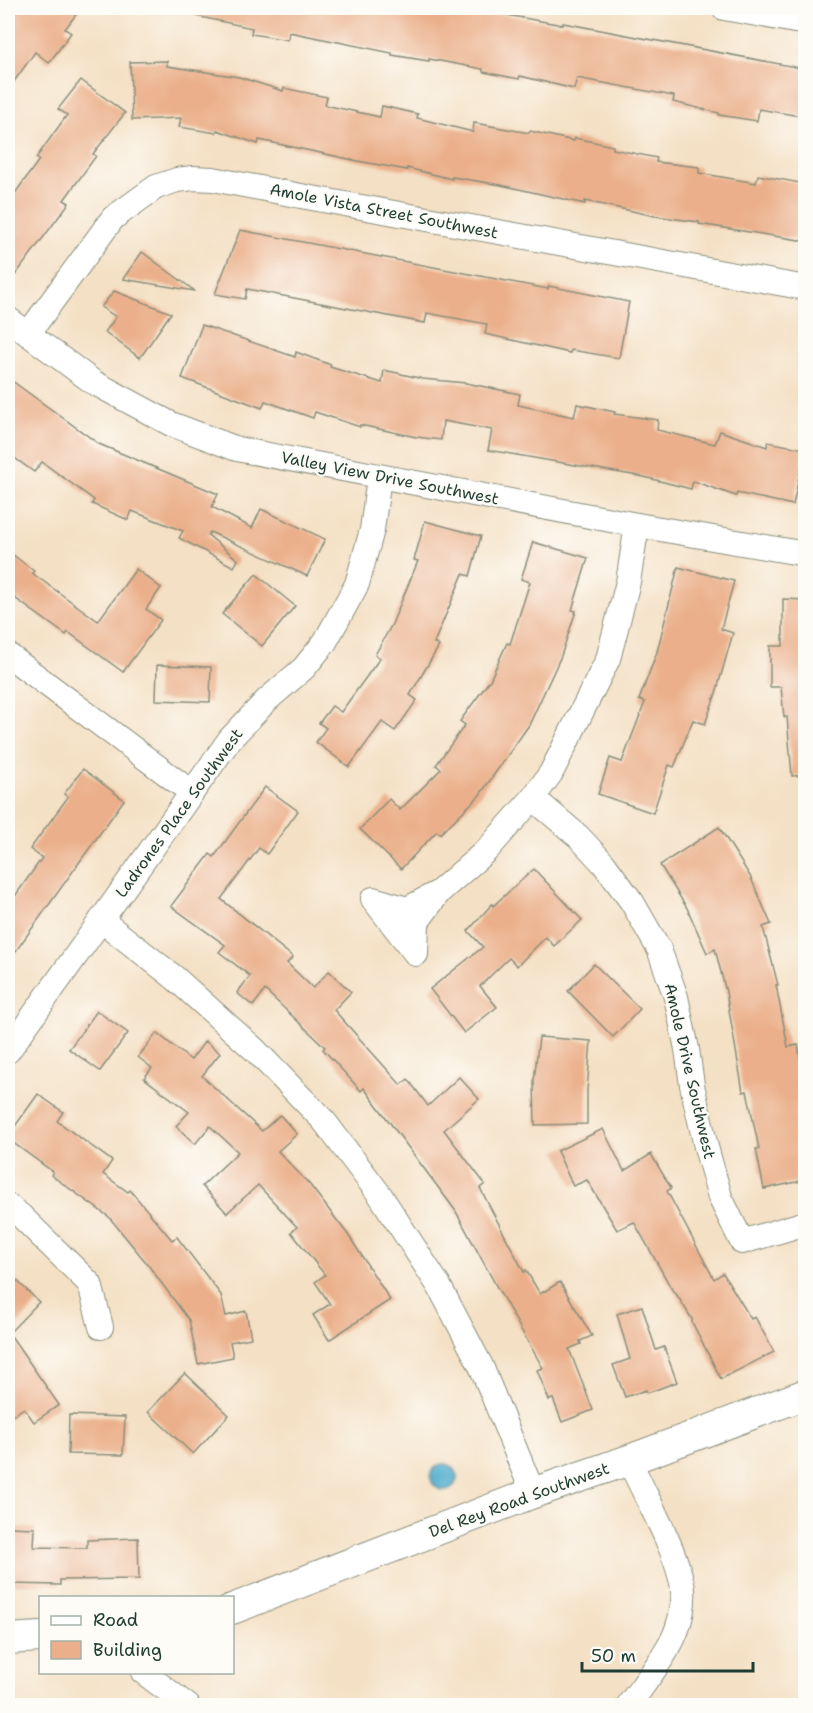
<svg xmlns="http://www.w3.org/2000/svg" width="813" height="1713" viewBox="0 0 813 1713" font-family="'Shantell Sans',sans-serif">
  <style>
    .water { fill: #4babca; stroke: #35747f; stroke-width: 1.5 }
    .building { fill: #ebb08b }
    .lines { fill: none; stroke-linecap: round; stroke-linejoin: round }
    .minor-casing { stroke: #8a8e7c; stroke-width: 26 }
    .tertiary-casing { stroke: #8a8e7c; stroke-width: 32 }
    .minor { stroke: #fff; stroke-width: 24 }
    .tertiary { stroke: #fff; stroke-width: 30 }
    .labels { text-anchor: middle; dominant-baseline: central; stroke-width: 4.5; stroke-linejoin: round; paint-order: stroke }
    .street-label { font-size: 16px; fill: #1f3d34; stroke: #fdfcf7 }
  </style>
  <rect width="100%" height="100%" fill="#fdfcf7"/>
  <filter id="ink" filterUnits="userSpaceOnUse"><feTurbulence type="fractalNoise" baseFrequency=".0167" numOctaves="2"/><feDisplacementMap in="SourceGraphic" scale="12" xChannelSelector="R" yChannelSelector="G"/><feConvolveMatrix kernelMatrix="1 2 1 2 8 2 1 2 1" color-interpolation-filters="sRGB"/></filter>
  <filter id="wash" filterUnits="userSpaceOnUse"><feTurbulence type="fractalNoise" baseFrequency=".008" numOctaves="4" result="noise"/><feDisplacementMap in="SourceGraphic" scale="24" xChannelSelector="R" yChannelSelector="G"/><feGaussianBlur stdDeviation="1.35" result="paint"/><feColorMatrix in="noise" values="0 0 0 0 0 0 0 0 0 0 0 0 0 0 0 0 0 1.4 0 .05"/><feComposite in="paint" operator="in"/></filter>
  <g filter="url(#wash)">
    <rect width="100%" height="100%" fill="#f4e0c4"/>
    <!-- water -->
    <circle class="water" cx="444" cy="1477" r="13"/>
    <g id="blocks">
      <!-- building -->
      <g class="building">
        <polygon points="8,8 81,8 65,29 71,33 49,63 35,52 8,90"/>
        <polygon points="197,8 467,8 563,25 563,23 806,69 806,117 759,109 757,121 719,115 719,113 673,102 674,96 577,78 574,89 520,76 519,79 483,72 483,69 429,59 429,61 392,55 392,53 289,32 288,40 251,34 252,28 196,16"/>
        <polygon points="167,61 167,66 239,77 283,91 284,88 327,97 325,105 380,117 382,106 418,114 417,118 473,132 474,123 529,133 530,131 574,141 575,138 613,146 613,149 657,158 656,162 699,167 699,173 756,183 758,175 806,184 806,241 699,224 699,222 655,216 585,201 585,204 501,185 452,177 452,179 407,168 407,170 358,161 259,140 258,144 217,130 216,133 179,127 181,118 132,120 130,62"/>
        <polygon points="81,80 125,113 93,154 96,156 64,200 69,203 8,285 8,203 39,160 36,158 67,115 58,109"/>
        <polygon points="240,230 548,289 549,286 629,302 619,358 571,350 570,353 485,334 487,324 427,313 425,323 247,289 245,299 215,294"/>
        <polygon points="142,252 195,291 123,279"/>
        <polygon points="114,291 171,313 140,358 105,332 116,317 101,307"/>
        <polygon points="202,325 295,357 296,352 331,365 330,367 382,383 384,370 423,379 466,383 520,394 518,405 574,417 577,404 615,412 614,414 658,420 657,430 715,444 720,431 767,447 768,442 805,449 793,505 737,493 736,496 693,481 691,489 644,477 488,450 492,430 443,421 441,440 416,437 360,425 360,427 315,412 313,418 265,401 262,408 182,378"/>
        <polygon points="8,378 99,444 218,494 212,507 252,528 261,509 325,539 307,576 210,532 208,535 238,560 234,567 179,538 183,531 132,511 128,520 92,504 94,500 42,462 34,472 8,453"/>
        <polygon points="425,521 481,536 470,576 463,574 434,643 439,646 410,695 417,700 395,731 382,722 349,767 316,742 326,728 319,723 332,706 341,712 380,658 375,655 392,624 418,561 414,560"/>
        <polygon points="533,542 588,558 572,610 576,611 561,656 529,725 479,796 440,834 437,831 401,869 360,829 389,799 400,810 441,769 436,765 465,725 460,721 490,680 507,643 510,644 530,582 521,579"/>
        <polygon points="8,551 34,571 32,573 98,621 136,569 161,588 146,609 161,620 123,672 68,632 66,635 8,593"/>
        <polygon points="678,567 734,581 721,629 733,633 716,693 705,724 693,720 674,767 669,765 653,813 598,794 610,758 622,762 645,702 639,700 657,652"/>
        <polygon points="256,574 295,606 262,646 222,614"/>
        <polygon points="783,599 806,600 806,775 792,776 787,717 784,717 781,687 770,687 770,646 783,646"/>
        <polygon points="157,665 211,667 210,702 156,700"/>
        <polygon points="83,769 124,800 8,962 8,906 42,858 30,849 68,797 64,794"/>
        <polygon points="265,787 298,811 267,854 259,848 221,899 293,957 287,963 313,988 329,971 351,992 334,1010 401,1085 408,1079 428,1106 459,1077 479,1099 444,1130 485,1184 480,1188 524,1272 526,1270 540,1294 560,1282 592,1336 580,1341 581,1344 569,1349 593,1410 562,1422 553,1399 549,1400 537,1370 543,1368 499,1291 455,1210 364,1088 361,1091 323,1049 325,1047 265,990 253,1006 237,993 250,976 219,952 225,945 171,906 210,854 214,857"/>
        <polygon points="719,827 750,876 771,924 763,927 778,985 776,985 788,1047 798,1045 804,1082 800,1082 806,1107 806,1180 764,1189 756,1149 759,1149 747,1091 743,1092 726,992 715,949 707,953 687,908 660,865"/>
        <polygon points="534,869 582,920 554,946 546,937 517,966 509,958 480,986 497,1007 464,1033 430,989 483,947 468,931 492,904 493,906"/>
        <polygon points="594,964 640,1009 613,1037 568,991"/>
        <polygon points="97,1011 128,1033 100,1071 69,1049"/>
        <polygon points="157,1033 191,1060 205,1041 220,1053 202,1076 262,1131 280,1115 297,1134 278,1151 310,1185 349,1236 390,1300 329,1340 313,1315 330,1304 315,1282 325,1275 291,1232 297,1227 258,1185 227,1213 202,1186 238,1152 210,1126 195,1144 176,1126 189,1112 144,1078 152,1068 138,1057"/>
        <polygon points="539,1037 591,1041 587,1091 587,1124 535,1125 534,1081"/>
        <polygon points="38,1094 63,1112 57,1121 112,1161 103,1174 128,1192 130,1190 172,1240 177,1237 221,1295 226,1316 246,1311 251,1338 230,1342 233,1357 198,1364 189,1320 145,1261 109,1217 51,1175 53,1172 8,1139 8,1136"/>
        <polygon points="603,1129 624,1171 651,1154 671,1188 667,1191 714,1279 723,1273 751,1319 755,1317 774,1352 721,1379 692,1322 692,1319 675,1292 674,1293 634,1222 617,1230 587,1180 573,1186 557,1151"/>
        <polygon points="8,1272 39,1302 9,1333 59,1405 34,1422 24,1408 8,1419"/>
        <polygon points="642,1306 656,1350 664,1347 677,1382 647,1393 646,1390 625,1397 613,1365 630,1359 617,1314"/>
        <polygon points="185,1373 229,1415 193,1454 148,1412"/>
        <polygon points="69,1415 125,1417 123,1455 68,1454"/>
        <polygon points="8,1527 35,1528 34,1547 87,1548 87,1540 138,1538 139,1579 60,1580 60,1585 8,1584"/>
      </g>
    </g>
  </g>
  <g filter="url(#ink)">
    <use href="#blocks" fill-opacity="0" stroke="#8a8e7c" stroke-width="1.5"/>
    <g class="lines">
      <!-- minor casing -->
      <g class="minor-casing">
        <g id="minor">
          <polyline points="724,8 806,23"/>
          <polyline points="8,319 93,382 171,424 237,449 637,525 806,554"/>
          <polyline points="28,334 113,218 156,187 177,180 193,178 213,179 301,196 806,288"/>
          <polyline points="8,655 191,792"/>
          <polyline points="533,798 579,837 604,864 632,902 659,949 676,997 687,1049 692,1085 706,1147 720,1197 742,1242 806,1223"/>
          <polyline points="439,892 407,909 373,899 416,954 417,922 439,892 487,850 533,798 551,773 608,659 628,582 637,525"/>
          <polyline points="101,920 175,978 255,1050 324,1121 380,1195 439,1286 481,1366 533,1493"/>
          <polyline points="8,1051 230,739 267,700 304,668 325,642 357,584 372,530 379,477"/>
          <polyline points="8,1206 21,1216 90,1284 101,1327"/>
          <polyline points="143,1672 188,1706"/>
          <path d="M 628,1706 C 643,1685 660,1664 672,1641 C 680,1625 686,1601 682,1583 C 673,1543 646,1498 629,1460"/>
        </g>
      </g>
      <!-- tertiary casing -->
      <g class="tertiary-casing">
        <g id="tertiary">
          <polyline points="232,1609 533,1493 629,1460 806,1394"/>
          <polyline points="8,1639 40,1637"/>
        </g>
      </g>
      <!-- minor -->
      <use href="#minor" class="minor"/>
      <!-- tertiary -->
      <use href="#tertiary" class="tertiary"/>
    </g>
  </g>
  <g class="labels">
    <!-- street labels -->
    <g class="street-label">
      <text transform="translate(384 211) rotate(11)">Amole Vista Street Southwest</text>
      <text transform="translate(390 478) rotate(11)">Valley View Drive Southwest</text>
      <text transform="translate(179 813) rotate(-54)">Ladrones Place Southwest</text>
      <text transform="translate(690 1071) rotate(77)">Amole Drive Southwest</text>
      <text transform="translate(519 1500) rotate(-20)">Del Rey Road Southwest</text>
    </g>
  </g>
  <!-- margin -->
  <rect width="813" height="1713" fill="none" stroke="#fdfcf7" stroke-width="30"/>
  <!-- legend -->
  <rect x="39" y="1596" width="195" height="78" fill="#fdfcf7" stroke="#a4b0a9" stroke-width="1.5"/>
  <rect x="51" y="1616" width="30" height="9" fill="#ffffff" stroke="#a4b0a9" stroke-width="1.5"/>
  <text x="93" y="1626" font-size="18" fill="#1f3d34">Road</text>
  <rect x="51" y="1641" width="30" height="18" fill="#ebb08b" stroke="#a4b0a9" stroke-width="1.5"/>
  <text x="93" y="1656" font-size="18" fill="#1f3d34">Building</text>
  <!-- scale -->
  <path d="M582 1662v9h171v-9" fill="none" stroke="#1f3d34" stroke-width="3"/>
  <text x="591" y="1662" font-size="18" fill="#1f3d34" stroke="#fdfcf7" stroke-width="4.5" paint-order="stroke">50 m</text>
</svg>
